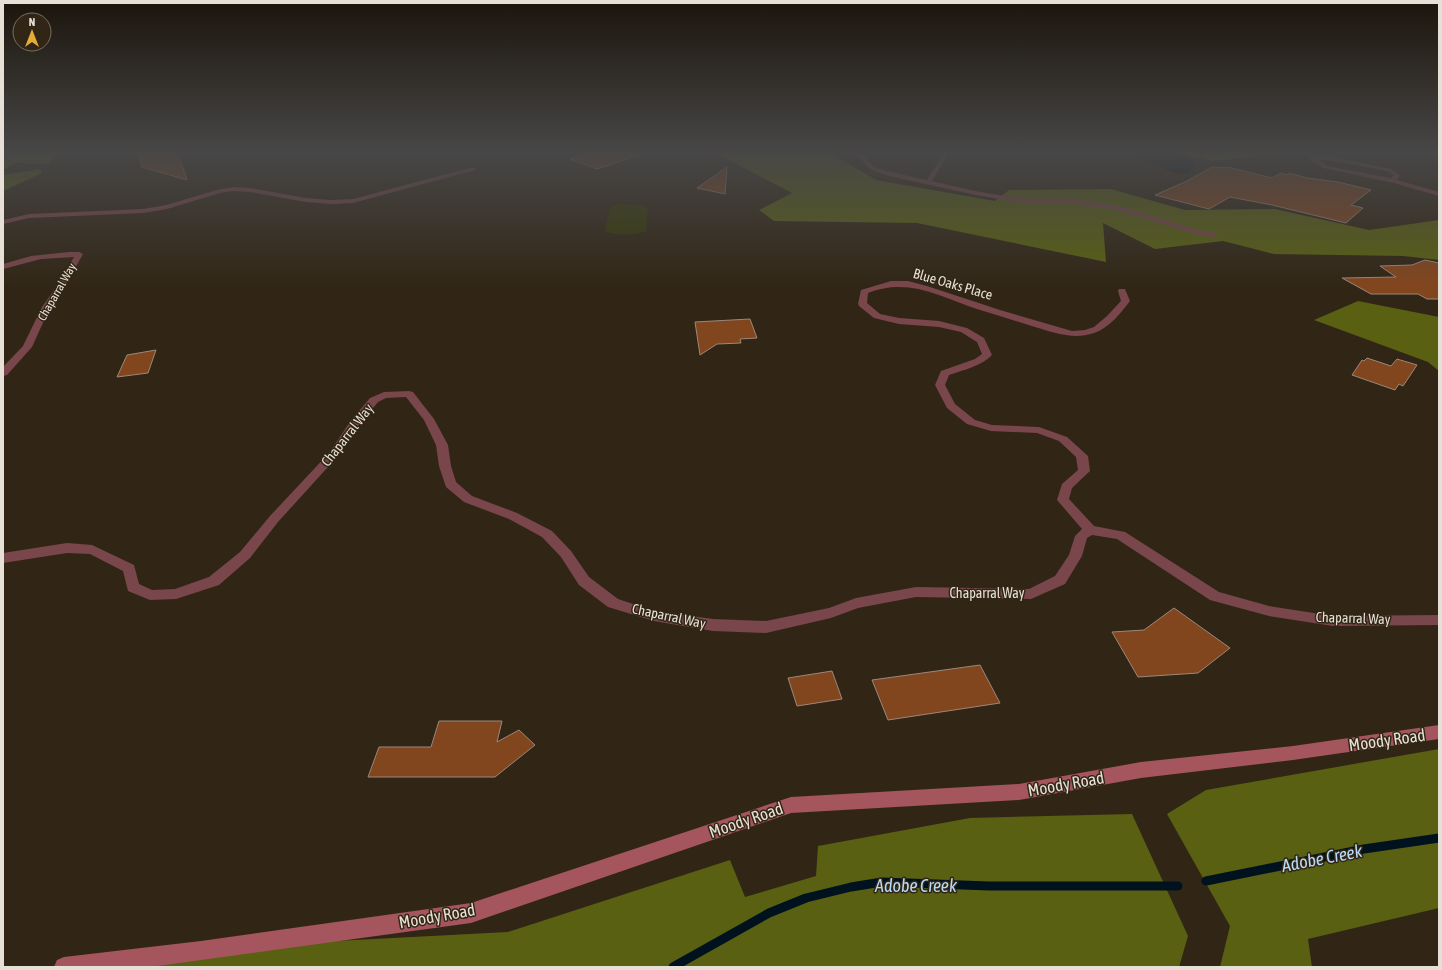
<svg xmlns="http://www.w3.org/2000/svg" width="1442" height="970" viewBox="0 0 1442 970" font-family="'Asap Condensed',sans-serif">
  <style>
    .green { fill: #343805 }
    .forest { fill: #596012 }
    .water { fill: #01121f }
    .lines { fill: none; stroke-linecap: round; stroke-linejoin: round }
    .stream { stroke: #01121f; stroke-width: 9 }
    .building { fill: #82461f; stroke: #9c877b }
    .lane { fill: #79464b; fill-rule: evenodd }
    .street { fill: #79464b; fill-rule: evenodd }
    .secondary { fill: #a5555e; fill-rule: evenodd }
    .labels { text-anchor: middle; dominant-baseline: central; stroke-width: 3; stroke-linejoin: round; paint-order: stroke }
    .far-street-label { font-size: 12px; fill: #e7e0d6; stroke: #312616 }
    .street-label { font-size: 14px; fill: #e7e0d6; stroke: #312616 }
    .near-street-label { font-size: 17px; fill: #e7e0d6; stroke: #312616 }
    .near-water-label { font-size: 18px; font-style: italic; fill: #b9daf4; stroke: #312616 }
  </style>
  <rect width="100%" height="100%" fill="#312616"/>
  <!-- green -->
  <path class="green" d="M 618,204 L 641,205 L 648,208 L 646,231 C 633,236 617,236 605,231 L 610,208 Z"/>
  <!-- forest -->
  <g class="forest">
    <polygon points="3,151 63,151 48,164 15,163 3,170"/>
    <polygon points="703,151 827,151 876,180 995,201 1009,190 1111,189 1185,210 1275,209 1369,230 1439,220 1439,260 1403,256 1274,254 1223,241 1155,249 1103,223 1106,262 917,223 774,221 759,210 792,193 723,157"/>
    <polygon points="1172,151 1282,151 1285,153 1213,161"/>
    <polygon points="40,169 42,173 3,191 3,175"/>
    <polygon points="1358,301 1439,317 1439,371 1428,362 1314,320"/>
    <polygon points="1439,749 1439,908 1308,939 1312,967 1220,967 1230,926 1167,814 1206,790"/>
    <polygon points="1132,814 1188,936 1179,967 84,967 125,952 508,932 730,860 745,897 816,876 818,846 970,818"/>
  </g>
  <!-- water -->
  <path class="water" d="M 1026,151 L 1167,151 L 1179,154 L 1195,161 L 1189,174 C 1184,173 1179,174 1174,172 C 1159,168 1144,157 1129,154 C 1093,147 1062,163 1026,151 Z"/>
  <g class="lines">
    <!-- stream -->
    <g class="stream">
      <polyline points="1206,881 1364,849 1439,838"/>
      <polyline points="673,967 769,913 806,898 851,887 882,882 989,886 1178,886"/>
    </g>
  </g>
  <!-- building -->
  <g class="building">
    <polygon points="137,151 175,151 177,156 179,156 187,180 142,167"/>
    <polygon points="594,151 642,151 642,154 597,169 570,159"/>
    <polygon points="727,167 725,194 697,188"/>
    <polygon points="1212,167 1232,168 1272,178 1281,173 1287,175 1289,173 1307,178 1338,182 1371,190 1351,205 1363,208 1346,223 1272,205 1230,197 1209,209 1155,195 1187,181"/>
    <polygon points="1425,260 1439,263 1439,299 1427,299 1418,294 1371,294 1342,278 1396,277 1380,266 1412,265"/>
    <polygon points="750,319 757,338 740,339 741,343 717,344 700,355 695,322"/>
    <polygon points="156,350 148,373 117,377 127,355"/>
    <polygon points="1367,358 1391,366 1397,359 1417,365 1403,386 1399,384 1395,390 1352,375 1362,360 1364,361"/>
    <polygon points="1174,608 1230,648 1198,673 1138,677 1112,632 1144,630"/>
    <polygon points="980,665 1000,703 888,720 872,680"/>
    <polygon points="832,671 842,699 797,706 788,678"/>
    <polygon points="439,721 502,721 497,742 519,730 535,745 495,777 368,777 379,747 431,747"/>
  </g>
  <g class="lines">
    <!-- lane -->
    <g class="lane">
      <polygon points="945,151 950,151 930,184 926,184 925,183"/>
      <path d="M 1329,156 L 1391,169 L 1400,175 L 1397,180 L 1439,192 L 1439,196 L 1394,183 L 1323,168 L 1309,159 L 1312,157 ZM 1318,160 L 1329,160 L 1387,171 L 1394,175 L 1391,178 L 1327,166 Z"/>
    </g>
    <!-- street -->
    <g class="street">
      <polygon points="852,151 859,151 874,167 887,171 975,191 1029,200 1077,200 1118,206 1201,231 1217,233 1218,235 1214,237 1200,235 1117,210 1077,204 1029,204 975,195 885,175 870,169"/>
      <polygon points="473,167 476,169 475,170 353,203 331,204 306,202 250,192 233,191 220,193 167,209 143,213 29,218 3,224 3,220 29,214 143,209 166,205 217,190 233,187 250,188 306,198 331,200 353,199"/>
      <polygon points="69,252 79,252 83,254 65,286 50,307 32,347 7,375 3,376 3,367 23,346 42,307 57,286 74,257 41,259 3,269 3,264 31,256"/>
      <path d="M 891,281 L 908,281 L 927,286 L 1000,310 L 1072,331 L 1085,330 L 1094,327 L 1107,316 L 1121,301 L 1118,291 L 1119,289 L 1125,289 L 1130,301 C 1121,313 1109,328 1094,333 C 1074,340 1055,333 1035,327 C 1016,321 996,315 977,309 C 939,296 908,277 868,293 L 867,303 L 880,314 L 899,318 L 939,321 L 967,328 L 984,338 L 992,355 C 982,366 963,370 949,375 L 945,385 L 955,404 L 975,420 L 992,425 L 1039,427 L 1067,437 L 1088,456 L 1090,471 L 1072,488 L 1069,499 L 1094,526 L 1125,532 L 1219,592 L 1269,606 L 1333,616 L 1439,615 L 1439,625 L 1333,626 L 1269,616 L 1210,600 L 1117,539 L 1092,535 L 1087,538 L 1082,556 L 1065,584 L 1031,599 L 916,597 L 858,608 L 831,618 L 766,633 L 713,631 L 654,621 L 608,607 L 579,585 L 561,557 L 542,537 L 509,519 L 464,502 L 446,487 L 439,466 L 436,445 L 424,420 L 406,397 L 386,398 L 378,402 L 358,426 L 337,457 L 278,522 L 250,558 L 219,585 L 176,599 L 150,600 L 128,591 L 123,571 L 90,554 L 67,553 L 3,563 L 3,553 L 67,543 L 92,545 L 134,565 L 139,584 L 152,590 L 175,589 L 209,577 L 240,552 L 270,516 L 329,453 L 350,422 L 370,398 L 384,392 L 409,391 L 413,392 L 434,419 L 448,445 L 451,466 L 456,482 L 472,496 L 517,513 L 552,531 L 571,551 L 589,577 L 618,599 L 654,611 L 713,619 L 766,621 L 829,608 L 856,598 L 916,587 L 1029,589 L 1055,576 L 1069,555 L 1075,536 L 1082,529 L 1057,500 L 1062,484 L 1078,470 L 1076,457 L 1059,441 L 1037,433 L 991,431 L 967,424 L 947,408 L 935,385 L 941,371 L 975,359 L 982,354 L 977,342 L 961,332 L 939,327 L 899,324 L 874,318 L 859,306 L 858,304 L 861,290 Z"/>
    </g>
    <!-- secondary -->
    <polygon class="secondary" points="1439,725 1439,739 1293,760 1141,778 1019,800 791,813 471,923 150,967 54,967 57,960 64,957 201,941 471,903 791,797 1019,784 1141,762 1293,746"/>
  </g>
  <!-- sky -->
  <linearGradient id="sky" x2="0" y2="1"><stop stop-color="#1b150c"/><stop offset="0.53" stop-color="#484747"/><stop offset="1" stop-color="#484747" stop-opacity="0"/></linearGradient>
  <rect width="1442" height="287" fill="url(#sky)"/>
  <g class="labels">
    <!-- far-street labels -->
    <g class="far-street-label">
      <text transform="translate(57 292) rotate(-60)">Chaparral Way</text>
    </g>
    <!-- street labels -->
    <g class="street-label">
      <text transform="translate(953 284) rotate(16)">Blue Oaks Place</text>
      <text transform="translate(347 435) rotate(-52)">Chaparral Way</text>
      <text x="987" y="593">Chaparral Way</text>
      <text transform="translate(669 616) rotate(12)">Chaparral Way</text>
      <text transform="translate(1353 618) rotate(2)">Chaparral Way</text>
    </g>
    <!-- near-street labels -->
    <g class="near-street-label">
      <text transform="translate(1387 740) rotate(-8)">Moody Road</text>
      <text transform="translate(1066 784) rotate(-10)">Moody Road</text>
      <text transform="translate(746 820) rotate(-19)">Moody Road</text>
      <text transform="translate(437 916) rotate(-10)">Moody Road</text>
    </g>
    <!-- near-water labels -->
    <g class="near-water-label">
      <text transform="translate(1322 858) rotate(-11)">Adobe Creek</text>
      <text x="916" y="885">Adobe Creek</text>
    </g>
  </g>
  <!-- border -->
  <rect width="1442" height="970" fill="none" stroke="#e7e0d6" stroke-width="8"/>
  <!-- north arrow -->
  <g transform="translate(32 32)"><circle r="19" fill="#312616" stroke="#7a7063"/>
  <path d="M0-3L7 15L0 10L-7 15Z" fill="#e5ad35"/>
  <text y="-6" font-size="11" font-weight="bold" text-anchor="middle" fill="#e7e0d6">N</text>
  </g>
</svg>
